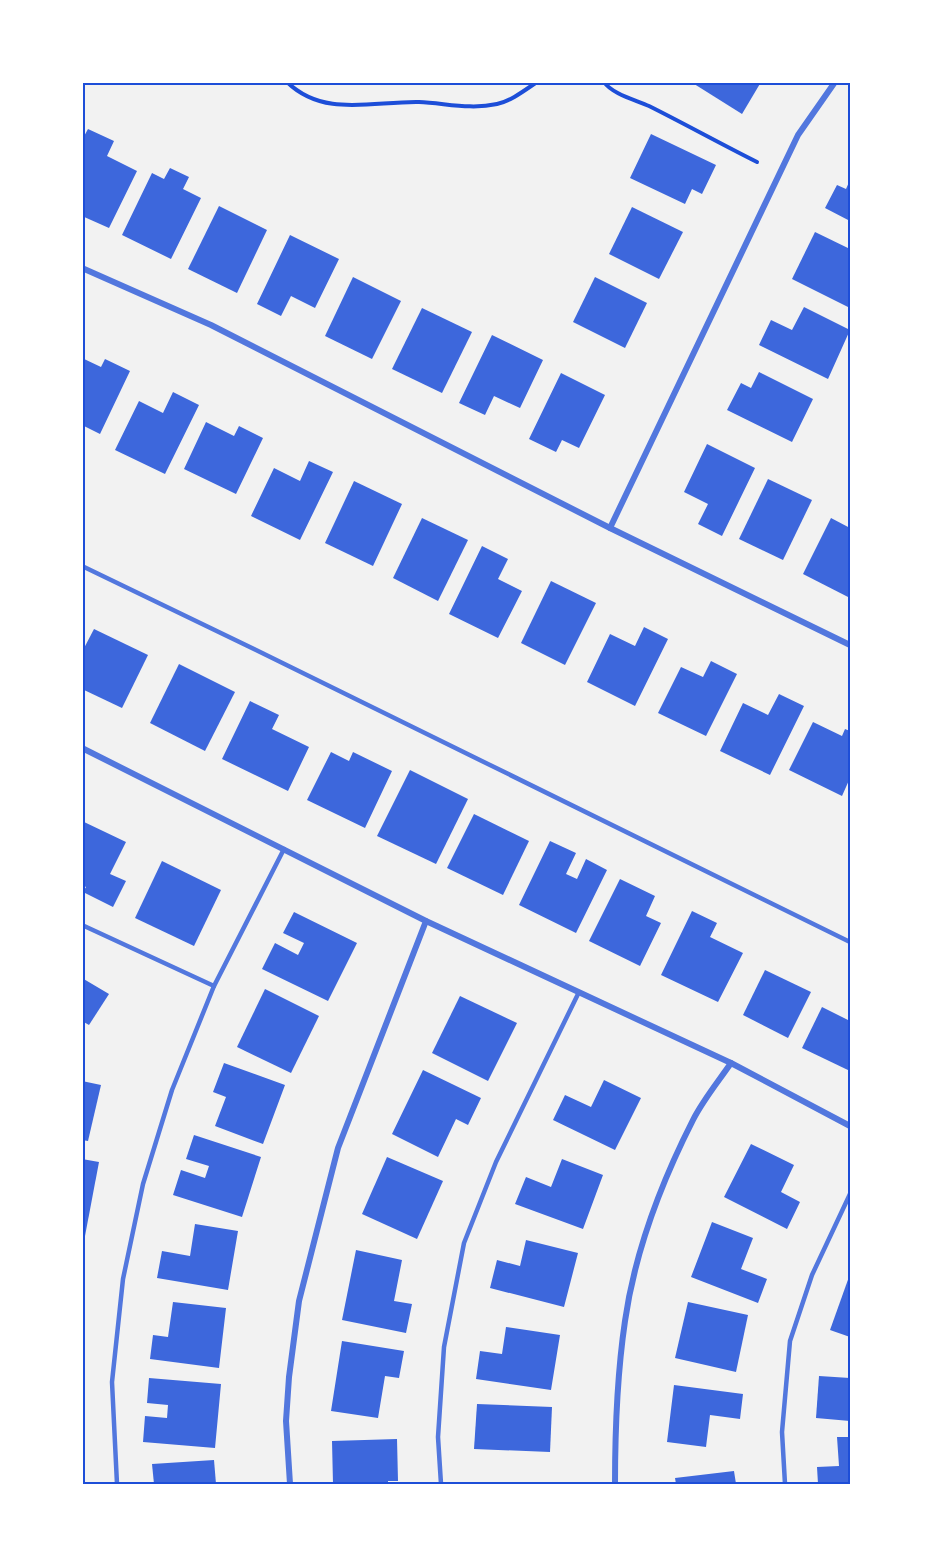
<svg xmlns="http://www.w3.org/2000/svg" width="933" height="1567" viewBox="0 0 933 1567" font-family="Manrope,sans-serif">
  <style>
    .building { fill: #3d67dc }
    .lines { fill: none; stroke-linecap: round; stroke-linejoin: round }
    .path { stroke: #1d4ed8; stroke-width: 4 }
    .service { stroke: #5277de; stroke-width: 4.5 }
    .minor { stroke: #5277de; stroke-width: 6 }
    .neatline { fill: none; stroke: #1d4ed8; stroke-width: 2 }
  </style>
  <rect width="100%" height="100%" fill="#f2f2f2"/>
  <!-- building -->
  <g class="building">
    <polygon points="691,82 761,82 742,114"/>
    <polygon points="88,129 114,141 107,156 137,171 109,228 82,216 82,140"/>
    <polygon points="651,134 716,165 702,194 692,189 685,204 630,178"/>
    <polygon points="170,168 189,177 183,189 201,198 171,259 122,235 152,173 164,179"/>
    <polygon points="850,180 850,221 825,208 837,185 846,189"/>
    <polygon points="219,206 267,230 237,293 188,269"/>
    <polygon points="632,207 683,232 659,279 609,254"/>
    <polygon points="815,232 850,249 850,308 792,279"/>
    <polygon points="290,235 339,259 315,308 291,296 281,316 257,304"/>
    <polygon points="353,277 401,301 372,359 325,336"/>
    <polygon points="595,277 647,303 625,348 573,322"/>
    <polygon points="804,307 850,330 828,379 759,345 771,320 792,330"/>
    <polygon points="422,308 472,332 442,393 392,369"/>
    <polygon points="492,335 543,360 520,408 494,396 485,415 459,403"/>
    <polygon points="82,358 101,367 105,359 130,371 100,434 82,425"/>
    <polygon points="759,372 813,399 792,442 727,410 741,383 751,388"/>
    <polygon points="561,373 605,395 579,448 562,440 556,452 529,439"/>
    <polygon points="173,392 199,405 165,474 115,450 139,401 163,413"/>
    <polygon points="206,422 234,436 239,426 263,438 236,494 184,469"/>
    <polygon points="707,444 755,468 722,536 698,524 708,504 684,492"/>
    <polygon points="309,461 333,472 300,540 251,516 274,468 300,481"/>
    <polygon points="768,479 812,500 783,560 739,539"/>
    <polygon points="354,481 402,504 373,566 325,543"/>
    <polygon points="422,518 468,540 438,601 393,578"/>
    <polygon points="831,518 850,528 850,598 803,574"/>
    <polygon points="482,546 508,559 498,579 522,591 498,638 449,614"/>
    <polygon points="551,581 596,603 565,665 521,643"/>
    <polygon points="644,627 668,639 635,706 587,682 610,634 635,646"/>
    <polygon points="94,629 148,655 122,708 82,689 82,652"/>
    <polygon points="711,661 737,674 706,736 658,713 681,667 703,677"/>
    <polygon points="179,664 235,692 205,751 150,723"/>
    <polygon points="779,694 804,706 770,775 720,751 743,703 768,715"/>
    <polygon points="250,701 279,715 272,729 309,747 288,791 222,759"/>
    <polygon points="813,722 842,736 845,729 850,731 850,778 842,796 789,770"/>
    <polygon points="331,752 349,761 353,752 392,771 365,828 307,800"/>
    <polygon points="410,770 468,799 436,864 377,836"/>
    <polygon points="474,814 529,841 503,895 447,868"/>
    <polygon points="82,821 126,842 110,874 126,881 113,907 83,892 86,887 82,885"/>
    <polygon points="550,841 576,853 566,874 577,879 586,859 607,870 576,933 519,905"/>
    <polygon points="162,861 221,890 194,946 135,918"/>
    <polygon points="620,879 655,896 646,916 661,923 640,966 589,941"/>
    <polygon points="692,911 717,923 710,937 743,953 718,1002 661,975"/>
    <polygon points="294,912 357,943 328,1001 262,969 275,943 298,955 304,943 283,933"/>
    <polygon points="765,970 811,992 788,1038 743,1015"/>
    <polygon points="82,978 109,994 89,1025 82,1021"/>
    <polygon points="265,989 319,1016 291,1073 237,1047"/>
    <polygon points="460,996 517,1023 488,1081 432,1053"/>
    <polygon points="822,1007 850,1021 850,1071 802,1048"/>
    <polygon points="224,1063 285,1085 263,1144 215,1126 226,1097 213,1092"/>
    <polygon points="423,1070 481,1098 468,1125 456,1119 438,1157 392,1134"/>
    <polygon points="604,1080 641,1098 615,1150 553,1120 565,1095 591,1107"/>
    <polygon points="82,1081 101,1085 88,1141 82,1140"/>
    <polygon points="194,1135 261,1157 242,1217 173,1195 181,1170 205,1178 209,1166 186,1159"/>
    <polygon points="751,1144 794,1165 781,1192 800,1202 787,1229 724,1197"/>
    <polygon points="387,1157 443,1181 417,1239 362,1214"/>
    <polygon points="82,1159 99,1162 85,1236 82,1235"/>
    <polygon points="562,1159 603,1175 583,1229 515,1204 526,1177 551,1187"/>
    <polygon points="712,1222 753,1238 741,1269 767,1279 758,1303 691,1277"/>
    <polygon points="195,1224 238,1231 228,1290 157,1278 162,1251 190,1256"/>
    <polygon points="526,1240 578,1253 564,1307 490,1288 497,1260 520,1266"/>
    <polygon points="356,1250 402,1260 394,1301 412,1304 406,1333 342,1320"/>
    <polygon points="850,1274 850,1337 830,1330"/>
    <polygon points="173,1302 226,1308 219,1368 150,1359 153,1335 168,1337"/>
    <polygon points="688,1302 748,1315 736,1372 675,1358"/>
    <polygon points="506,1327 560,1335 551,1390 476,1379 480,1351 502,1354"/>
    <polygon points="342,1341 404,1351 399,1378 385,1376 378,1418 331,1411"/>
    <polygon points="819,1376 850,1378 850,1421 816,1418"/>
    <polygon points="149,1378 221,1384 215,1448 143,1442 145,1416 167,1418 168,1405 147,1403"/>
    <polygon points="674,1385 743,1394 740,1419 710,1415 706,1447 667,1442"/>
    <polygon points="477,1404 552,1407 550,1452 474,1449"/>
    <polygon points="837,1437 850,1437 850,1484 818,1484 817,1467 839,1466"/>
    <polygon points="397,1439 398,1481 388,1481 388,1484 333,1484 332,1441"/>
    <polygon points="214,1460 216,1484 154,1484 152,1464"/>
    <polygon points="734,1471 736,1484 676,1484 675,1478"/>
  </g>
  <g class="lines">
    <!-- path -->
    <g class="path">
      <path d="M 287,82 C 324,118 373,101 419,102 C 445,103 470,110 497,104 C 511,101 525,90 537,82"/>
      <path d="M 604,82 C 612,94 636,100 649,106 C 685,124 721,144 757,162"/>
    </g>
    <!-- service -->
    <g class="service">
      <polyline points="82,566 256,650 850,942"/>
      <polyline points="82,925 214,986"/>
      <polyline points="117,1484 112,1382 123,1279 143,1184 172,1090 214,986 284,849"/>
      <polyline points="441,1484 438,1437 444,1347 464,1243 496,1162 579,992"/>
      <polyline points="785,1484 782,1432 790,1341 812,1275 850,1194"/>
    </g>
    <!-- minor -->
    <g class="minor">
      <polyline points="82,268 211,325 610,528 850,645"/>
      <polyline points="610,528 798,135 835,82"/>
      <polyline points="82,748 426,921 731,1063 850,1126"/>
      <polyline points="290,1484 286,1421 289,1377 299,1301 338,1148 426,921"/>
      <path d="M 615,1484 C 615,1430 617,1375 625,1321 C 635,1251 661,1183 693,1120 C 703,1100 718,1082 731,1063"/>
    </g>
  </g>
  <!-- border -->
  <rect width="933" height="1567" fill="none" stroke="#ffffff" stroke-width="168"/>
  <rect x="84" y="84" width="765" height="1399" class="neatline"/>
</svg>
